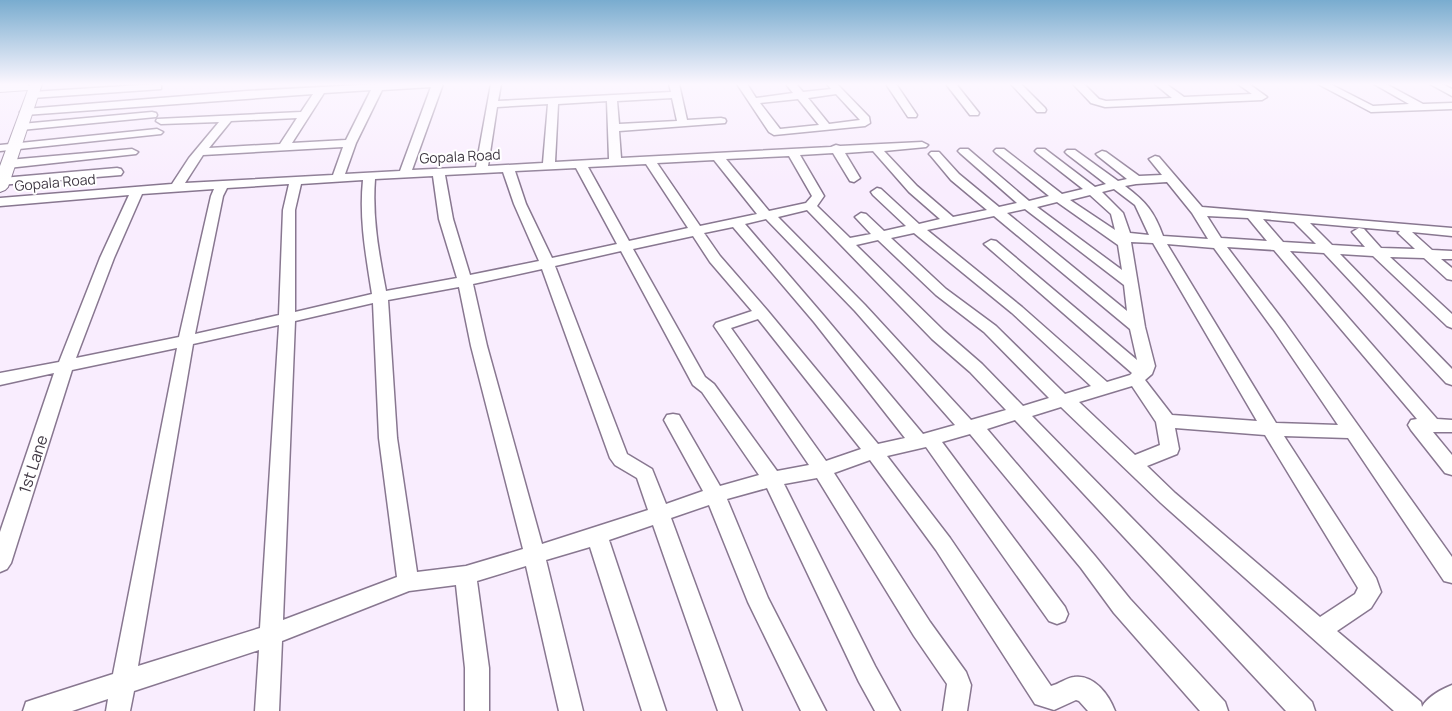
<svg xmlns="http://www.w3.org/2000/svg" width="1452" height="711" viewBox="0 0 1452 711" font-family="Manrope,sans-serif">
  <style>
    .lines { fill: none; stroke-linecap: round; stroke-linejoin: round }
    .minor-casing { stroke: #887790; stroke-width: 3 }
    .major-casing { stroke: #887790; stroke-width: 2 }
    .minor { fill: #fff; fill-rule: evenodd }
    .major { fill: #fff; fill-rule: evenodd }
    .labels { text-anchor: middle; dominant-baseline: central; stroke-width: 4; stroke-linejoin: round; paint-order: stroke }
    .far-street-label { font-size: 14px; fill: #403944; stroke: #fff }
    .street-label { font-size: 16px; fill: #403944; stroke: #fff }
  </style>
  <rect width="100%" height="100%" fill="#f9edfe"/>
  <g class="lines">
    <!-- minor casing -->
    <g class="minor-casing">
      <g id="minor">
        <polygon points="157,84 161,85 161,89 32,98 27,95 32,92"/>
        <path d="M 378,84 L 443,84 L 412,170 L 476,167 L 491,84 L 501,84 L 498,101 L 671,92 L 669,84 L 679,84 L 687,120 L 721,118 L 725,119 L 726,121 L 725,123 L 619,131 L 621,158 L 831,147 L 836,145 L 840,146 L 922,142 L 928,145 L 926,147 L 884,151 L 917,186 L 953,217 L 987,210 L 951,180 L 931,156 L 929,154 L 931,152 L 939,152 L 959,174 L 999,207 L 1017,203 L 960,153 L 958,151 L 960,149 L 968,149 L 1029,201 L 1049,196 L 996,153 L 994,151 L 996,149 L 1004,149 L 1062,194 L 1083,189 L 1037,153 L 1035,151 L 1037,149 L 1045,149 L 1095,187 L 1106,184 L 1067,154 L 1065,152 L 1067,150 L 1075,150 L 1118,181 L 1127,179 L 1098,156 L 1096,154 L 1102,151 L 1106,152 L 1139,176 L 1162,175 L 1149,159 L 1155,156 L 1159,157 L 1202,207 L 1452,228 L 1452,236 L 1412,232 L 1432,250 L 1452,251 L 1452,259 L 1441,259 L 1452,268 L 1452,280 L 1447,279 L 1424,258 L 1390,257 L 1452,314 L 1452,328 L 1447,326 L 1373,256 L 1340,254 L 1452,369 L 1452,385 L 1446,383 L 1324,253 L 1290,251 L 1437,419 L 1452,420 L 1452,432 L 1433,432 L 1452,455 L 1452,475 L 1445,473 L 1411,430 L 1408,425 L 1411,420 L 1417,419 L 1274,250 L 1227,247 L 1285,323 L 1452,557 L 1452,583 L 1444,581 L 1348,438 L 1284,436 L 1376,578 L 1381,592 L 1371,608 L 1337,631 L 1421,702 L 1422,707 C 1427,697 1442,689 1452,685 L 1452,711 L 1394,711 L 1161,503 L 1061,407 L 1032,416 L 1312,702 L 1315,711 L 1286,711 L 1015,420 L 987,429 L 1095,556 L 1130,599 L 1225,702 L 1228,711 L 1200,711 L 1114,613 L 1081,568 L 970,434 L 942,442 L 1065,607 L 1068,614 L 1065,621 L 1057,624 L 1049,621 L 926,447 L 887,456 L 950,538 L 1051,686 C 1059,684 1066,678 1074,677 C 1094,674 1109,695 1115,711 L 1088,711 L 1079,701 L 1076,700 L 1054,710 L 1035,704 L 936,550 L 870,460 L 834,473 L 930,622 L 966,672 L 971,685 L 967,711 L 943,711 L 947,684 L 914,636 L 817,478 L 784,484 L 875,666 L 900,711 L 875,711 L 859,682 L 767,488 L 727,499 L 768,598 L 826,711 L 801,711 L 748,602 L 709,505 L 671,518 L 742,711 L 718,711 L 653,525 L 609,540 L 666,711 L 642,711 L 590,547 L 546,560 L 583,711 L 559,711 L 526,566 L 477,581 L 489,668 L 489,711 L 465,711 L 465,668 L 456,585 L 409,591 L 282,641 L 279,711 L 255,711 L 259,650 L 134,691 L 130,711 L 106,711 L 108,699 L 72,711 L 23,711 L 26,702 L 35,699 L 113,674 L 177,348 L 72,370 L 11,563 L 7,569 L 0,572 L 0,532 L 54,373 L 0,385 L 0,373 L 59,362 L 100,258 L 129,195 L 0,206 L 0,198 L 172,184 L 189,158 L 219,122 L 161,124 L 156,121 L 157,119 L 301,112 L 313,94 L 25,115 L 20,112 L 25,109 L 247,91 ZM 431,87 L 400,171 L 345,174 L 356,143 L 382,90 ZM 371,90 L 346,140 L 292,143 L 324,93 ZM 672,98 L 677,121 L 619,124 L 617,101 ZM 607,101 L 609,159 L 555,162 L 558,104 ZM 548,104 L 543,163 L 488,166 L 497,107 ZM 297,118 L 280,144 L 209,148 L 231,121 ZM 343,147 L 333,175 L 185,183 L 203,155 ZM 873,151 L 909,192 L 940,219 L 919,224 L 881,189 L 877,188 L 871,192 L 873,195 L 906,226 L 884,231 L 866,214 L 861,213 L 855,217 L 871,234 L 850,238 L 817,206 L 824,196 L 800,155 L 833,153 L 850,181 L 854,182 L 860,178 L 845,153 ZM 789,156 L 812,196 L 806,203 L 769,211 L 726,159 ZM 714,160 L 757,214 L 700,226 L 657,163 ZM 646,164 L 688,228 L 629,241 L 588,167 ZM 576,168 L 617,244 L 552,258 L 526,204 L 515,171 ZM 503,172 L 514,204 L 539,261 L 470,275 L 453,219 L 445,175 ZM 433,176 L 439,219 L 457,278 L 386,291 C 379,254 372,218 375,179 ZM 363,180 C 359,219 366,256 372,294 L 295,312 L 295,210 L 301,184 ZM 1167,182 L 1192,213 L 1208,239 L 1163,236 C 1154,211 1146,202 1125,186 L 1136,184 ZM 289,184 L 283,210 L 279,315 L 195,334 L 223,196 L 227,188 ZM 214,189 L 211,196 L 179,337 L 76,358 L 114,258 L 142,194 ZM 1114,189 L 1135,205 L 1149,235 L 1130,233 L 1123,213 L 1102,192 ZM 1090,195 L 1111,214 L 1115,230 L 1070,200 ZM 1057,202 L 1118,245 L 1122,270 L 1037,207 ZM 1025,209 L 1124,285 L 1127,311 L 1007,213 ZM 807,210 L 932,339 L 970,372 L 1006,410 L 971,420 L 865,305 L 778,217 ZM 994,216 L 1130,329 L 1137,360 L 996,241 L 991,240 L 984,244 L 1132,373 L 1130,375 L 1107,382 L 1022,307 L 927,230 ZM 1207,216 L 1248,218 L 1267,241 L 1221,238 ZM 766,219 L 855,311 L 955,425 L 923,434 L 824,316 L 745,224 ZM 1263,219 L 1294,222 L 1316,244 L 1283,242 ZM 1310,223 L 1400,231 L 1398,233 L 1415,249 L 1381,248 L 1364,229 L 1359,228 L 1352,232 L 1365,247 L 1332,245 ZM 733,227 L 814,322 L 905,438 L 878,444 L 767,310 L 720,256 L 704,233 ZM 914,233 L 1012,313 L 1091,386 L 1065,394 L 996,326 L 946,289 L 891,238 ZM 693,236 L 710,262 L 752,311 L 716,323 L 714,326 L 809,465 L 777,471 L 714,384 L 705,377 L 633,249 ZM 878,240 L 936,295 L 984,332 L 1049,398 L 1023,406 L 982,364 L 944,331 L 856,245 ZM 1131,242 L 1153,243 L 1257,421 L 1172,415 L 1145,380 L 1152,374 L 1155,366 L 1145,327 ZM 1167,244 L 1214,248 L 1273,329 L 1338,425 L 1276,423 ZM 621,251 L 693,385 L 702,392 L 759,475 L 720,486 L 679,415 L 673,414 L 667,415 L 664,420 L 703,491 L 666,504 L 652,469 L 627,454 L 555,266 ZM 542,269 L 610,458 L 615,465 L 637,478 L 648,510 L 542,544 L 487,346 L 473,284 ZM 459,287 L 471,346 L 523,549 L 466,566 L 417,572 L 397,438 L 388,300 ZM 373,303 L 379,438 L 397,577 L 283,620 L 295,321 ZM 758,319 L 861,449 L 826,461 L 731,328 ZM 279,325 L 260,628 L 138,666 L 193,344 ZM 1132,386 L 1156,422 L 1160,445 L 1135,455 L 1079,402 ZM 1175,428 L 1265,435 L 1358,588 L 1355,594 L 1320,617 L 1175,493 L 1147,466 L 1177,454 L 1179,449 Z"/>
        <path d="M 737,84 L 747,84 L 756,98 L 793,93 L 786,84 L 796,84 L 803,92 L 831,89 L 827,84 L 837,84 L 869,117 L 870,123 L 865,126 L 774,135 L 769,132 ZM 836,94 L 860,120 L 829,124 L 808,98 ZM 798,99 L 819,125 L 780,129 L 760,103 Z"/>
        <polygon points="886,84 896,84 917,115 916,117 908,117"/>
        <polygon points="946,84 956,84 979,113 978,115 970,115"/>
        <polygon points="1011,84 1021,84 1045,108 1046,110 1045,112 1037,112"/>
        <polygon points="1073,84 1084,84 1099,99 1106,101 1172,98 1155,84 1166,84 1184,97 1252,94 1238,84 1249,84 1267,97 1262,100 1105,107 1091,103"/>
        <polygon points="1318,84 1330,84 1373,106 1409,104 1374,84 1386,84 1423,104 1452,103 1452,109 1371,112"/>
        <polygon points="1430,84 1442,84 1452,89 1452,96"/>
        <polygon points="152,112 156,113 157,115 156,117 21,130 16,127 21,124"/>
        <polygon points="157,129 163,132 161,134 0,151 0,145"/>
        <polygon points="132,149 138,152 136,154 8,168 2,164 8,160"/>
        <polygon points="117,168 121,169 123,172 121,175 0,185 0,179 2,178"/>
      </g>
    </g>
    <!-- major casing -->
    <g class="major-casing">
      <polygon id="major" points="0,84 26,84 29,86 30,84 42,84 8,187 5,190 0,192 0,166 28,90 0,92"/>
    </g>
    <!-- minor -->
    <use href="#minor" class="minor"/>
    <!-- major -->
    <use href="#major" class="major"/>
  </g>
  <!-- sky -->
  <linearGradient id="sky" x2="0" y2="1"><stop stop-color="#79accf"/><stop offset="0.46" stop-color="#fcf7ff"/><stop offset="1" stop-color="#fcf7ff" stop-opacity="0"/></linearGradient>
  <rect width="1452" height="183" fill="url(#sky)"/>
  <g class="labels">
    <!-- far-street labels -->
    <g class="far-street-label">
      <text transform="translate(460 156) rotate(-3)">Gopala Road</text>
      <text transform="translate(55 182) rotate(-5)">Gopala Road</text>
    </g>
    <!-- street labels -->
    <g class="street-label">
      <text transform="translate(33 464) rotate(-72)">1st Lane</text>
    </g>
  </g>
</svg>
